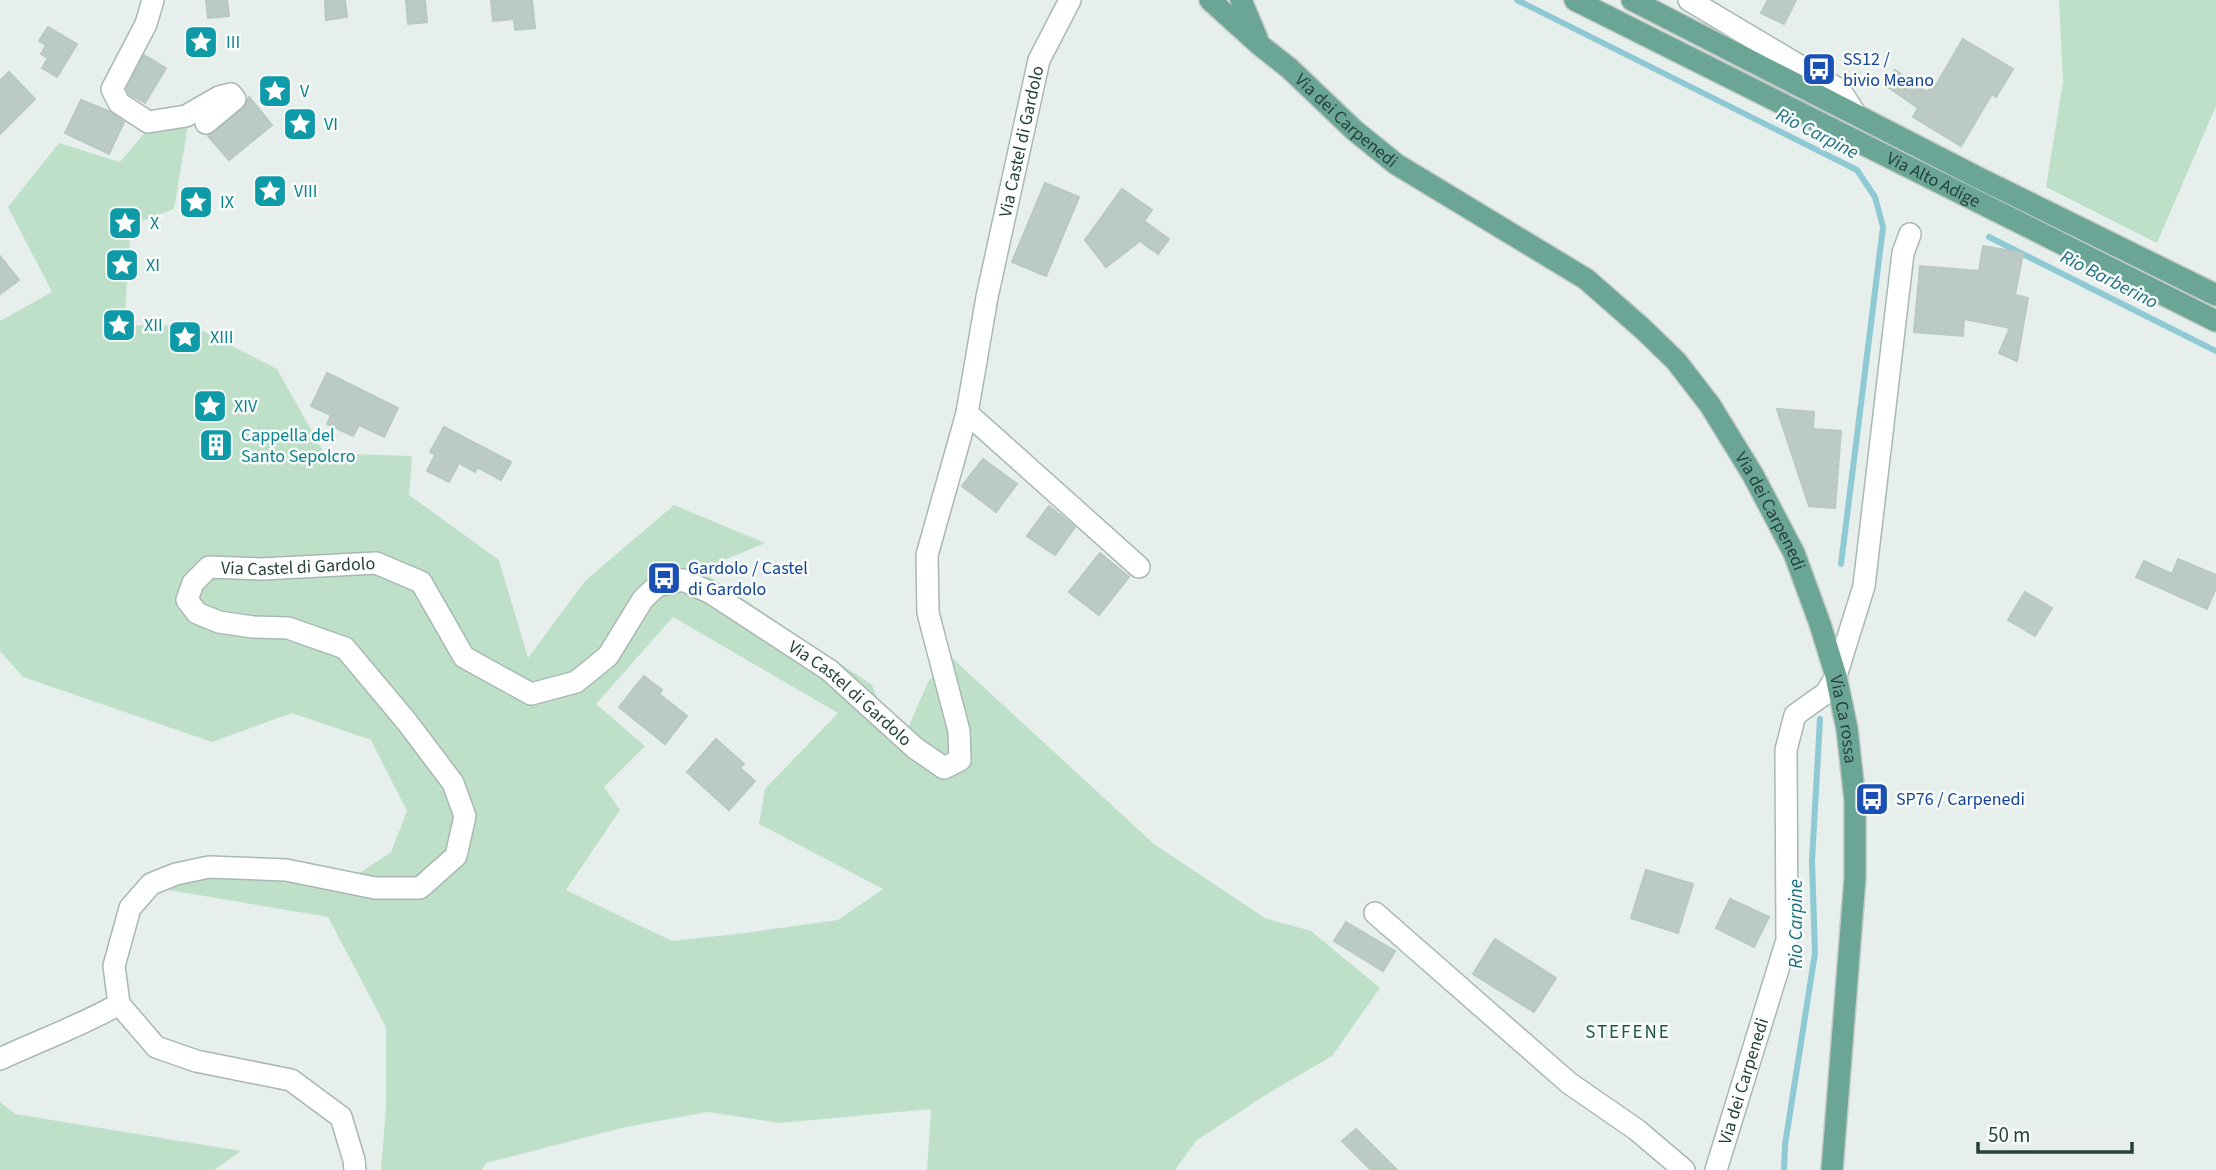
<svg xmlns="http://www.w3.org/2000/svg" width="2216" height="1170" viewBox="0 0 2216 1170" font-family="'Source Sans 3',sans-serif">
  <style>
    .green { fill: #bfe0c8; fill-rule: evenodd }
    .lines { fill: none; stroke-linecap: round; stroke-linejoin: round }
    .stream { stroke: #8ec9d4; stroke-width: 6 }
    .building { fill: #bbcac4; stroke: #b8c9c2; stroke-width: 2 }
    .minor-casing { stroke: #a8b8b2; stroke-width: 24 }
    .major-casing { stroke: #c2cac8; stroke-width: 24 }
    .minor { stroke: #fff; stroke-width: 21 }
    .major { stroke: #6aa596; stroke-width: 21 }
    .labels { text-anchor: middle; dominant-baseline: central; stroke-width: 5; stroke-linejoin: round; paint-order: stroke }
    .culture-label { font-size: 18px; fill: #0d838f; stroke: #f7fbf9; text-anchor: start }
    .transit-label { font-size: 18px; fill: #164399; stroke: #f7fbf9; text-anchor: start }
    .street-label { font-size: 18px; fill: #24423a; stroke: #f7fbf9 }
    .water-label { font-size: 19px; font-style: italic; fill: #1c6f80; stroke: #f7fbf9 }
    .neighbourhood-label { font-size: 19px; letter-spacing: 2px; fill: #1f5548; stroke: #f7fbf9 }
  </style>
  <rect width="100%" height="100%" fill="#e6efeb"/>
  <!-- green -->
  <g class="green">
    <polygon points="2059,0 2216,0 2216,106 2157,243 2046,187 2063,82"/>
    <path d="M 152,124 L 188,125 L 174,209 L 131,225 L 124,325 L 193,326 L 277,369 L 324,453 L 412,456 L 409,495 L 499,560 L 528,658 L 585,581 L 674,505 L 765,543 L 700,570 L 872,685 L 899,749 L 928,682 L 951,657 L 1154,844 L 1265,918 L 1311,931 L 1380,988 L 1332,1056 L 1267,1094 L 1196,1141 L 1175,1170 L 927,1170 L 931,1109 L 780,1123 L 708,1112 L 626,1127 L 486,1163 L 482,1170 L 381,1170 L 386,1108 L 386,1027 L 328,917 L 163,889 L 209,876 L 346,882 L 391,852 L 407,811 L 371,740 L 292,713 L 212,742 L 23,677 L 0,651 L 0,321 L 52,292 L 8,207 L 59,143 L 120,162 ZM 673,617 L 838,713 L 765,789 L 759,824 L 883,889 L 838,920 L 745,933 L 672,941 L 566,890 L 620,810 L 604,787 L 645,746 L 596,704 Z"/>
    <polygon points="0,1102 15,1114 241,1151 214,1170 0,1170"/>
  </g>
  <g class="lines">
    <!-- stream -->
    <g class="stream">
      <polyline points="1517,0 1857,170 1875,197 1883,227 1841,564"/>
      <polyline points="1989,237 2216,351"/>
      <polyline points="1784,1170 1785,1145 1815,953 1812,861 1820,719"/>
    </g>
  </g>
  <!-- building -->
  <g class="building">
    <polygon points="206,0 227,0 229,16 208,18"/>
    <polygon points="325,0 345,0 347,17 326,20"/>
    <polygon points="406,0 425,0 427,22 408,24"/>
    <polygon points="491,0 532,0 535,28 515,30 514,19 493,21"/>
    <polygon points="1768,0 1796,0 1784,24 1761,13"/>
    <polygon points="48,27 77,44 57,77 42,68 48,58 41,54 46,45 39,41"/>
    <polygon points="1963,39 2013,69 1996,97 1992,94 1961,146 1913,117 1918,108 1885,85 1895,70 1927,92 1932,85 1935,87"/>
    <polygon points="144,55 166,68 145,103 129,94 127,89"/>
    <polygon points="9,72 35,99 0,134 0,81"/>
    <polygon points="249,97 272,125 229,160 208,136 243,109"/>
    <polygon points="81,100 110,112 124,122 109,154 65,133"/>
    <polygon points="1045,183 1079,197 1046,276 1012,262"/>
    <polygon points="1122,189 1152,210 1144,221 1169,239 1158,254 1140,241 1106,267 1085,240"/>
    <polygon points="1983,246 2023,253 2015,295 2028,298 2017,361 1999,353 2010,328 1964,319 1963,336 1914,332 1920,266 1979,271"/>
    <polygon points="0,256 19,280 0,294"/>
    <polygon points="327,373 398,408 384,437 359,425 353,436 327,424 331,415 311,406"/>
    <polygon points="1777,409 1814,412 1813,429 1841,431 1835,508 1809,506"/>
    <polygon points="444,427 511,462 501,480 477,467 475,472 459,463 449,482 427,471 435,455 430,452"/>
    <polygon points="983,459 1017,484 996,512 962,486"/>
    <polygon points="1049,506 1075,527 1055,555 1027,536"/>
    <polygon points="1100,553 1129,577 1099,615 1069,592"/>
    <polygon points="2178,559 2216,575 2216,588 2207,609 2136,577 2144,561 2172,574"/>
    <polygon points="2025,592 2052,608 2035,636 2008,620"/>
    <polygon points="644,676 662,690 659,694 687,716 665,744 619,707"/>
    <polygon points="716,739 744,764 740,768 755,781 729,810 687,772"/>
    <polygon points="1646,870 1693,884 1678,933 1631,918"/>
    <polygon points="1730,899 1769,917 1754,947 1716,928"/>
    <polygon points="1346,922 1395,951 1383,971 1334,941"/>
    <polygon points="1495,939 1556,978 1534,1012 1473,974"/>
    <polygon points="1356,1129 1397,1170 1371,1170 1342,1141"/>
  </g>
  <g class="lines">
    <!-- minor casing -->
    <g class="minor-casing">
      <g id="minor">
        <polyline points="153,0 146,24 112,89 119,103 148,122 186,116 219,97 231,94 235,99 206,123"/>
        <polyline points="1689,0 1840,90 1856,115"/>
        <polyline points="967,413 1139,567"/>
        <polyline points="1375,913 1569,1083 1637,1130 1684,1170"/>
        <path d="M 0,1059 C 40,1040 81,1026 119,1004"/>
        <path id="s1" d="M 355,1170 L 354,1160 L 341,1117 L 291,1080 L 196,1061 L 156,1047 L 119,1004 L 114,966 L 130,908 L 151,884 L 176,874 L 209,867 L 286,870 L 375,888 L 420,888 L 456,856 L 465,816 L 453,783 L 407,722 L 345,648 L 288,628 L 253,627 L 219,622 L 197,613 L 187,600 L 193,583 L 209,567 L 262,569 L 376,563 L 421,582 L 464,657 L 531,694 L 576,682 L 608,656 L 643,599 L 657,586 L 683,580 L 711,593 L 829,670 L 915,748 L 944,768 L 960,760 L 959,731 L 928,613 L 927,555 L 967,413 L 987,297 L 1039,60 L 1070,0"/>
        <path id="s2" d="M 1716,1170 L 1787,940 L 1786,750 L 1795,715 L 1826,693 L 1836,676 L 1864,586 L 1903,253 L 1910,234"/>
      </g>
    </g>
    <!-- major casing -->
    <g class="major-casing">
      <g id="major">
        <path id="s3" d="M 1210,0 L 1261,46 L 1289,68 L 1354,130 L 1396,164 L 1586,279 L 1643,329 L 1676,361 L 1710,405 L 1753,475 L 1794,553 L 1820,624 L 1836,676 L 1847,729 L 1855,800 L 1855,878 L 1832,1170"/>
        <polyline points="1241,0 1257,38"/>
        <path id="s4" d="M 1575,0 L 2216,321"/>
        <polyline points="1632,0 1975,176 2216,295"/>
      </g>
    </g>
    <!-- minor -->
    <use href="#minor" class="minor"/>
    <!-- major -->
    <use href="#major" class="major"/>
  </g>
  <!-- icons -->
  <defs>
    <g id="sight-square" transform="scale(1.75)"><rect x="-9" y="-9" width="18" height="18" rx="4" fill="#0f9aa8" stroke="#f7fbf9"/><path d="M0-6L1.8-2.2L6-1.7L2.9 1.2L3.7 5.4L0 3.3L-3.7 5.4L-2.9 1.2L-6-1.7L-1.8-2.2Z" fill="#fff"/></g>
    <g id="bus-square" transform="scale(1.75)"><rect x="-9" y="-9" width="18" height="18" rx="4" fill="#1a4fb4" stroke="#f7fbf9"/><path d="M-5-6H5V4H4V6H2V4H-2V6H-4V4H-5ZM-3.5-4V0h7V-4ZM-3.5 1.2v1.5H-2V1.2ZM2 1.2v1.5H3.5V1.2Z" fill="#fff"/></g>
    <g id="building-square" transform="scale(1.75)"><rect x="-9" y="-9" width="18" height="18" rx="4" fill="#0f9aa8" stroke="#f7fbf9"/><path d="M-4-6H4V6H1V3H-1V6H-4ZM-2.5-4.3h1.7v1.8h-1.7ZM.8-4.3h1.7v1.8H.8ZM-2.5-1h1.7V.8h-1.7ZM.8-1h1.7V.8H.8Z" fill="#fff"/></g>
  </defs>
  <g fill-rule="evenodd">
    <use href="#sight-square" x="201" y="42"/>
    <use href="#bus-square" x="1819" y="69"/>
    <use href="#sight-square" x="275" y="91"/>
    <use href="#sight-square" x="300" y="124"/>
    <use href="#sight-square" x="270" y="191"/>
    <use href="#sight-square" x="196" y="202"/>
    <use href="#sight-square" x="125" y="223"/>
    <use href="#sight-square" x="122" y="265"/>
    <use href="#sight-square" x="119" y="325"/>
    <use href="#sight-square" x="185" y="337"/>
    <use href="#sight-square" x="210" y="406"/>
    <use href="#building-square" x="216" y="445"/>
    <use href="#bus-square" x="664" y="578"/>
    <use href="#bus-square" x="1872" y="799"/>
  </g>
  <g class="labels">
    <!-- culture labels -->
    <g class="culture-label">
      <text x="226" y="42">III</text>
      <text x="300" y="91">V</text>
      <text x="324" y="124">VI</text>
      <text x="294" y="191">VIII</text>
      <text x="220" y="202">IX</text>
      <text x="150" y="223">X</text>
      <text x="146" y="265">XI</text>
      <text x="144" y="325">XII</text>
      <text x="210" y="337">XIII</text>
      <text x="234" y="406">XIV</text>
      <text x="241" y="435">Cappella del<tspan x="241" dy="21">Santo Sepolcro</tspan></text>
    </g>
    <!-- transit labels -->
    <g class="transit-label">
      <text x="1843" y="59">SS12 /<tspan x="1843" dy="21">bivio Meano</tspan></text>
      <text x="688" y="568">Gardolo / Castel<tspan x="688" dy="21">di Gardolo</tspan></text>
      <text x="1896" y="799">SP76 / Carpenedi</text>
    </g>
    <!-- street labels -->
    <g class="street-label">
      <text stroke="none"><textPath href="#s3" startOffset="182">Via dei Carpenedi</textPath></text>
      <text stroke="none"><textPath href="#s1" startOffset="2779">Via Castel di Gardolo</textPath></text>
      <text stroke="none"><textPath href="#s4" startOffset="401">Via Alto Adige</textPath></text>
      <text stroke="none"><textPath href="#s3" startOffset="770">Via dei Carpenedi</textPath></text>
      <text stroke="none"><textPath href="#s1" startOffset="1314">Via Castel di Gardolo</textPath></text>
      <text stroke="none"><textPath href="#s1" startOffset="2007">Via Castel di Gardolo</textPath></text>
      <text stroke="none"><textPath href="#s3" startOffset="992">Via Ca rossa</textPath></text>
      <text stroke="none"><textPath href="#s2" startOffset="93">Via dei Carpenedi</textPath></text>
    </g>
    <!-- water labels -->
    <g class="water-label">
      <text transform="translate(1817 134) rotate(27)">Rio Carpine</text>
      <text transform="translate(2109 280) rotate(27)">Rio Barberino</text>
      <text transform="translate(1796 924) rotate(-90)">Rio Carpine</text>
    </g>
    <!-- neighbourhood labels -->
    <g class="neighbourhood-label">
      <text x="1628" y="1032">STEFENE</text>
    </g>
  </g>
  <!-- scale -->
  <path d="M1978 1142v10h154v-10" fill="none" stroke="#24423a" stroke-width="3.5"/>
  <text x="1988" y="1142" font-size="21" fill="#24423a" stroke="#f7fbf9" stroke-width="5" paint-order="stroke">50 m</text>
</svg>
